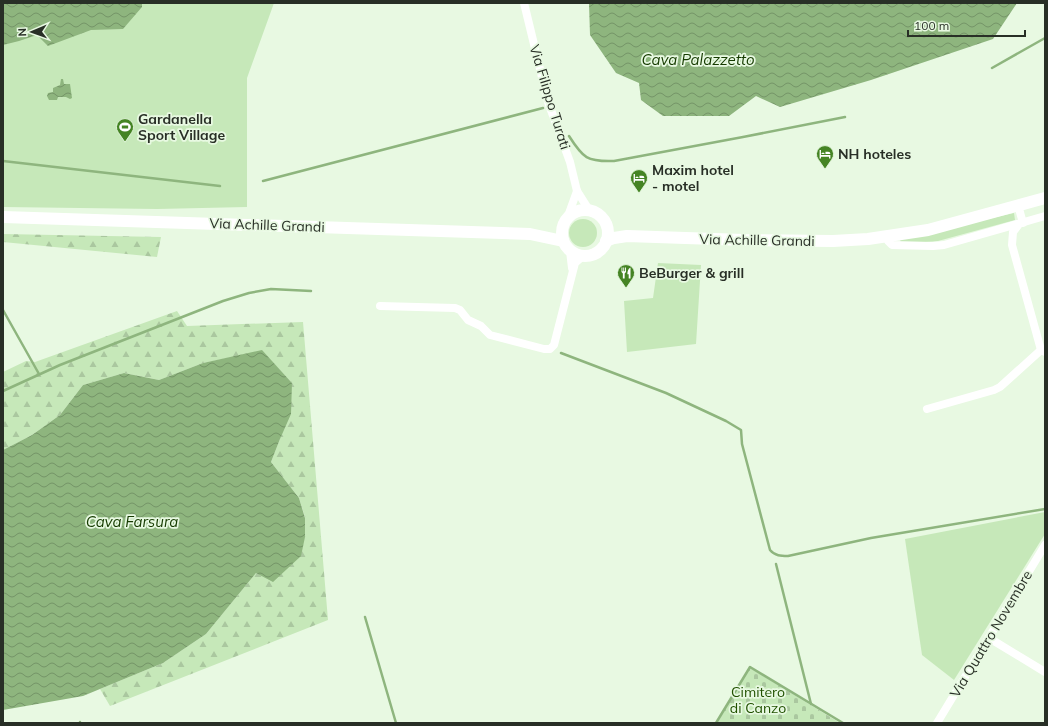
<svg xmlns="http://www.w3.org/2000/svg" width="1048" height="726" viewBox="0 0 1048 726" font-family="Mulish,sans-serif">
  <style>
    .green { fill: #c6e8b9 }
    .forest { fill: url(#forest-firs) }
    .cemetery { fill: url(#cemetery-stones) }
    .water { fill: url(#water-waves) }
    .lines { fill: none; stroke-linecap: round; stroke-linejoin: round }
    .stream { stroke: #8eb57e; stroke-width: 2.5 }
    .minor { stroke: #fff; stroke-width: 8 }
    .secondary { stroke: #fff; stroke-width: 12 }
    .labels { text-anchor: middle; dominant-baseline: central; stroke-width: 3.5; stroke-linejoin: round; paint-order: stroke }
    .street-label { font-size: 14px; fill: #282f26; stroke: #e8f9e2 }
    .poi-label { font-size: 14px; font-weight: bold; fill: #282f26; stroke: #e8f9e2; text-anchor: start }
    .park-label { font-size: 14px; fill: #215100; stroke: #e8f9e2 }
    .water-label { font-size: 15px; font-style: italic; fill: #163b00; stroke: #e8f9e2 }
  </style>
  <defs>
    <pattern id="forest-firs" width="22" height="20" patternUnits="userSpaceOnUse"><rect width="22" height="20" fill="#c6e8b9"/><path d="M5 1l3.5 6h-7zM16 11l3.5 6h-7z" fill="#aac79f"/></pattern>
    <pattern id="cemetery-stones" width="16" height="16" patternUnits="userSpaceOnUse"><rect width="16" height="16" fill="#c6e8b9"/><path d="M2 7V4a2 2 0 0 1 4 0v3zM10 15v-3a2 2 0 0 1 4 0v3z" fill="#aac79f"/></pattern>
    <pattern id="water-waves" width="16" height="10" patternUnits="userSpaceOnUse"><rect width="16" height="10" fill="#8eb57e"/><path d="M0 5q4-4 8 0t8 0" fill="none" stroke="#749467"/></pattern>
  </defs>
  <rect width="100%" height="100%" fill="#e8f9e2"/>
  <!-- green -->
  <g class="green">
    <polygon points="3,3 274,3 247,78 247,207 157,209 3,207"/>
    <polygon points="1014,213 1015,220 938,241 901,244 900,239"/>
    <circle cx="583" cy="233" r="14"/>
    <polygon points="658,263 701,265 696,344 627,352 624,301 653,298"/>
    <polygon points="1045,512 1045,534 954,680 922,655 905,539"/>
  </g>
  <!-- forest -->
  <g class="forest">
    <polygon points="3,234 161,237 157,257 3,242"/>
    <polygon points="177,311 187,326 303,322 328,620 110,706 100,689 163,663 206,634 256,573 305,537 305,517 299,498 271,462 280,439 292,383 262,351 203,363 159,380 124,373 83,385 60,415 32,435 3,450 3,372 26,361 35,362"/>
  </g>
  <!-- cemetery -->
  <polygon class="cemetery" points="750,668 840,723 717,723"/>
  <!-- water -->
  <g class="water">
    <polygon points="3,3 142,3 142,7 123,29 91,30 48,46 37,35 19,41 3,45"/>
    <polygon points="589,3 1017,3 993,39 871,80 780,107 756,96 729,116 663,116 641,100 639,83 616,73 590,35"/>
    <polygon points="61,79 63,79 64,84 70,84 72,98 70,99 66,97 58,97 57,100 49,100 47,96 48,93 53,92 53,88 60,85"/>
    <polygon points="262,350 292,383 291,414 280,439 271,462 299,498 305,518 305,537 301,556 273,582 256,573 206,634 163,663 83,696 3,710 3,450 32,435 60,415 83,385 124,373 159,380 203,363"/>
  </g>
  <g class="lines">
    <!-- stream -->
    <g class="stream">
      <polyline points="992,68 1045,38"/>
      <path d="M 569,136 C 583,158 587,162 614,161 L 743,137 L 845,117"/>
      <polyline points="3,161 220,186"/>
      <polyline points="263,181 543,108"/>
      <polyline points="3,310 39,374"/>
      <path d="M 561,353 L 666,393 L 726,421 L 741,430 L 742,444 L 770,550 C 775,556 781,556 788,556 L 871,538 L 1045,509"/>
      <polyline points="3,391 60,365 223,301 249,293 271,289 311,291"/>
      <polyline points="776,564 811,704"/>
      <polyline points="365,617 396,723"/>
      <polyline points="80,722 80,723"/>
      <polyline points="716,723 750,667 843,723"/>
    </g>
    <!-- minor -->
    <g class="minor">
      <polyline points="524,3 548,102 570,162 577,191 589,210"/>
      <polyline points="1018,205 1023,223"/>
      <polyline points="568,216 577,191"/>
      <polyline points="1019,224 1013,232 1012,245 1041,350 1045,352"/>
      <polyline points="887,236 888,241 892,245 933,246 944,245 1045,216"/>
      <polyline points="570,251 572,268"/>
      <polyline points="380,306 455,308 460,310 468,320 481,326 490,335 544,349 550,349 554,345 575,263 583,256"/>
      <polyline points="927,409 994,390 1000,387 1041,350"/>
      <polyline points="989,638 1045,672"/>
      <polyline points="937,723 1045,545"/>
    </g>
    <!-- secondary -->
    <g class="secondary">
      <circle cx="585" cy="233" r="23"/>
      <polyline points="3,217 530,234 563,241"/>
      <polyline points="606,241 614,238 627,236 744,240 833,241 868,239 928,230 1045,198"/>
    </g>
  </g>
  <!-- icons -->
  <defs>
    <g id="stadium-pin" transform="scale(0.9)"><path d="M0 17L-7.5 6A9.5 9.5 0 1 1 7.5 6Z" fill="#458424" stroke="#e8f9e2"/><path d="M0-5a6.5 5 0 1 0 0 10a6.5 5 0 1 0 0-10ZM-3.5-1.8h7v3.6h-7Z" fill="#fff"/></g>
    <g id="hotel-pin" transform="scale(0.9)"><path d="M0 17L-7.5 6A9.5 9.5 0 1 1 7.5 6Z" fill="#458424" stroke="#e8f9e2"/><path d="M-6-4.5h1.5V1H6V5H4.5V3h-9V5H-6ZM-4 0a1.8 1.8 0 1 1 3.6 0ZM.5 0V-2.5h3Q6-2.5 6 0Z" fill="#fff"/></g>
    <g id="restaurant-pin" transform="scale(0.9)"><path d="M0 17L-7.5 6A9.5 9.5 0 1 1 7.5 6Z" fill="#458424" stroke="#e8f9e2"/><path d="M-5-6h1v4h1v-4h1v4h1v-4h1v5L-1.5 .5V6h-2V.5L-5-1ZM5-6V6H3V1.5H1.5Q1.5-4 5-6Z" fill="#fff"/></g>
  </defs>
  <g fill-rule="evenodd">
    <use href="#stadium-pin" x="125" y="127"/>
    <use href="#hotel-pin" x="825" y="154"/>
    <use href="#hotel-pin" x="639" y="178"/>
    <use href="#restaurant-pin" x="626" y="273"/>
  </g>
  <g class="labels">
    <!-- street labels -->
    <g class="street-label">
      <text transform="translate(550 97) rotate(73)">Via Filippo Turati</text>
      <text transform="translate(267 225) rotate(2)">Via Achille Grandi</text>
      <text transform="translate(757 240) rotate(1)">Via Achille Grandi</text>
      <text transform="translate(991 634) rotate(-59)">Via Quattro Novembre</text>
    </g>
    <!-- poi labels -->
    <g class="poi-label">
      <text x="138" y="119">Gardanella<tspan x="138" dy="16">Sport Village</tspan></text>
      <text x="838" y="154">NH hoteles</text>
      <text x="652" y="170">Maxim hotel<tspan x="652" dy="16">- motel</tspan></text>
      <text x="639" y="273">BeBurger &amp; grill</text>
    </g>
    <!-- park labels -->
    <g class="park-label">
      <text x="758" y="692">Cimitero<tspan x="758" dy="16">di Canzo</tspan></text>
    </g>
    <!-- water labels -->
    <g class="water-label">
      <text x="698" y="59">Cava Palazzetto</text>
      <text x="132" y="521">Cava Farsura</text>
    </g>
  </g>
  <!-- border -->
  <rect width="1048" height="726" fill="none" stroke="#282f26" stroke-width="8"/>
  <!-- north arrow -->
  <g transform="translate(32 32) rotate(268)" stroke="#e8f9e2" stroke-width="3" paint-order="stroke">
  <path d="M0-3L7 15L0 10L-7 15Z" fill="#282f26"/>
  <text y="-6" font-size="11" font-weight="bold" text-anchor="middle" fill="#282f26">N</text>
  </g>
  <!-- scale -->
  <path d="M908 30v6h117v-6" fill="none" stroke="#282f26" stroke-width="2"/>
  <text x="914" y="30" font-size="12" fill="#282f26" stroke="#e8f9e2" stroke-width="3" paint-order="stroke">100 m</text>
</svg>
